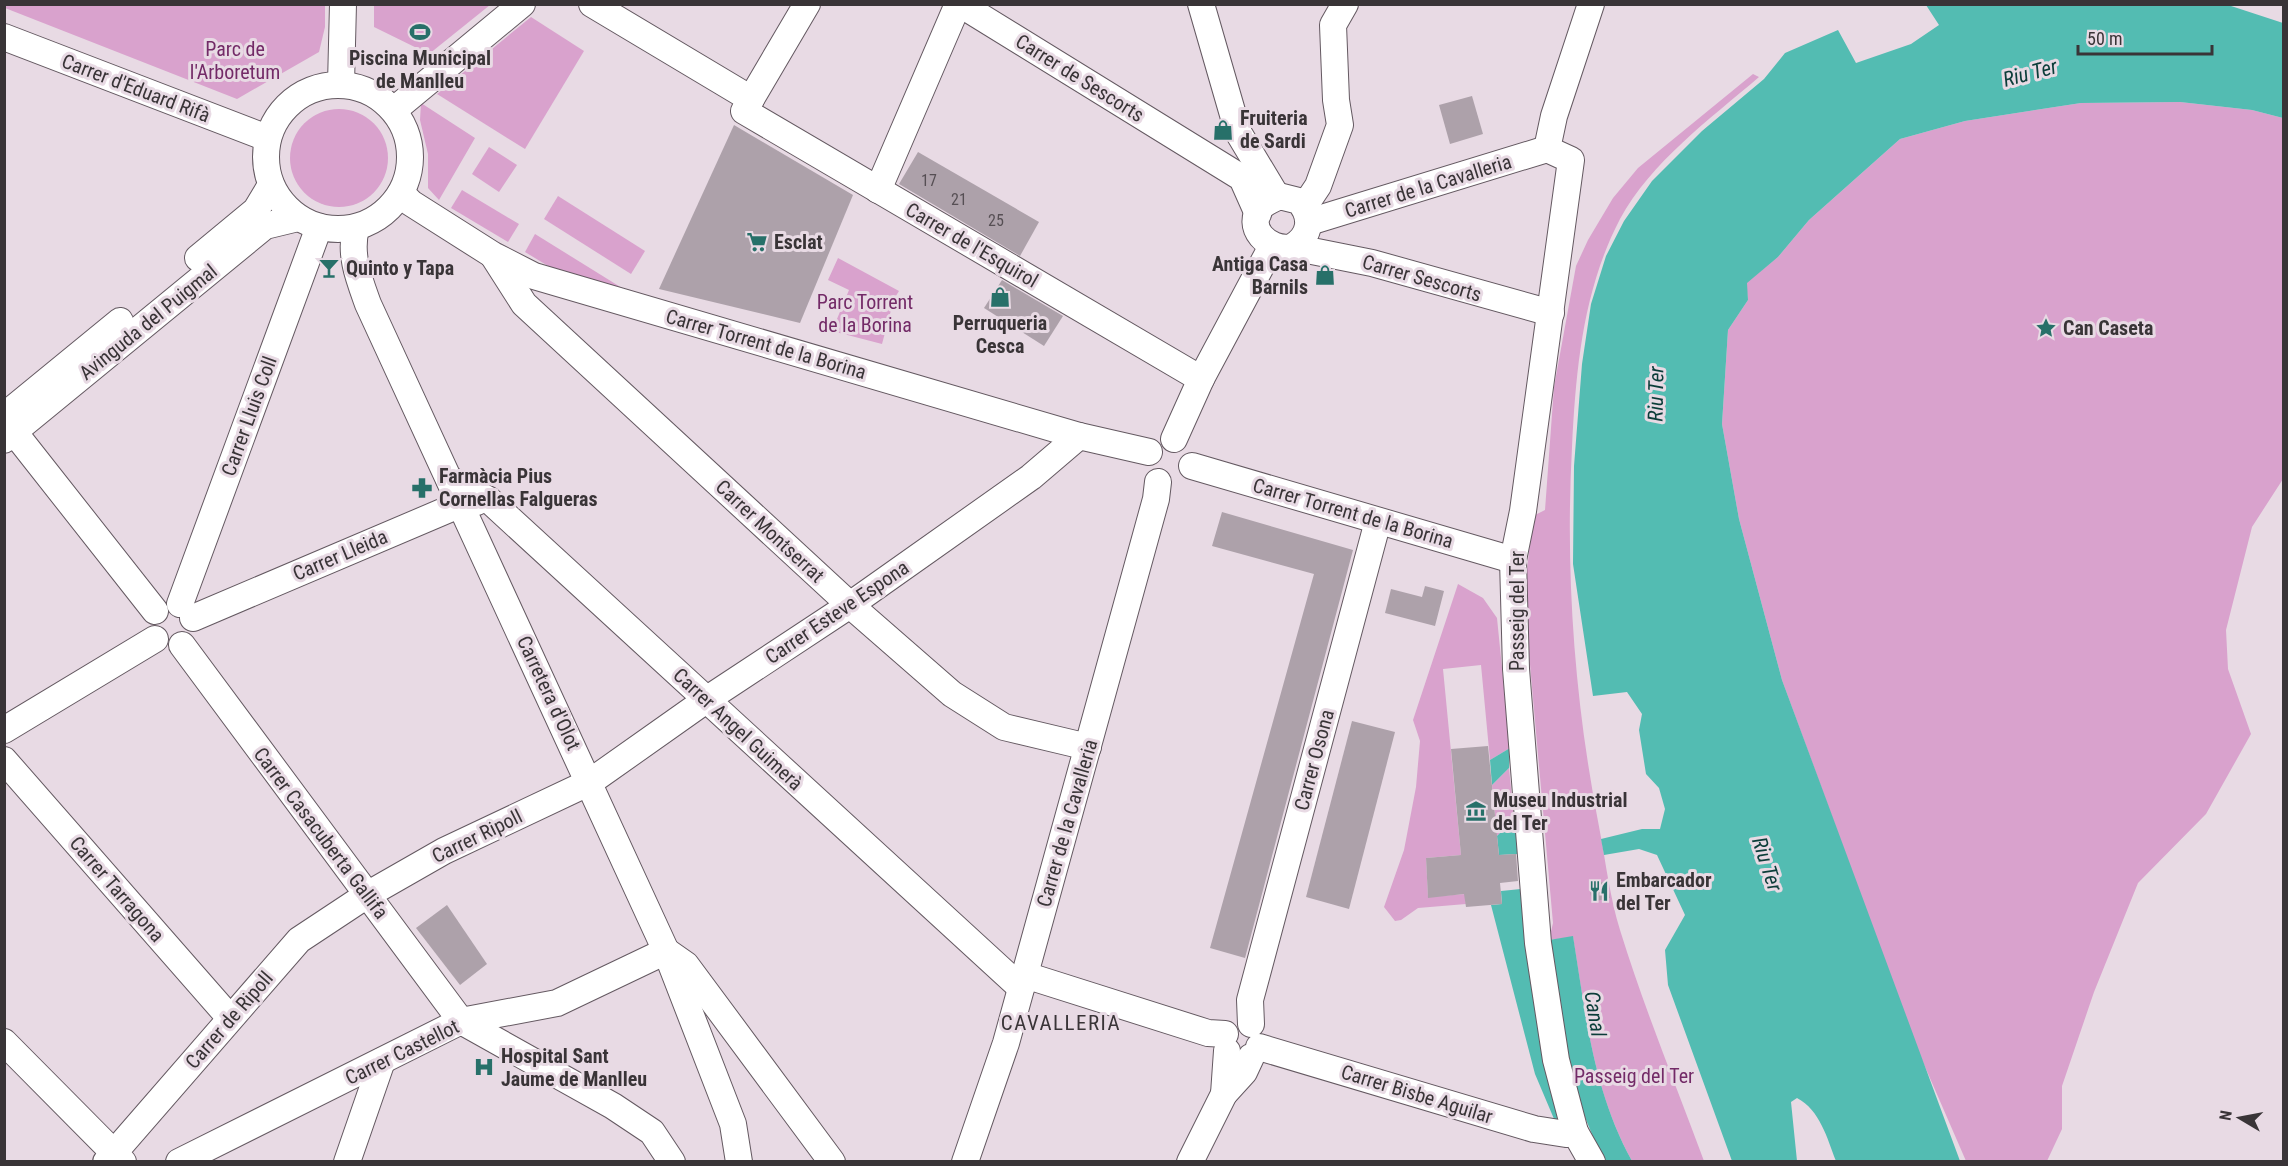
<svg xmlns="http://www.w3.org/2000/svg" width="2288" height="1166" viewBox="0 0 2288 1166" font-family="'Roboto Condensed',sans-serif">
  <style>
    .green { fill: #d9a2cd }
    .water { fill: #53bcb2 }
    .building { fill: #ada1aa }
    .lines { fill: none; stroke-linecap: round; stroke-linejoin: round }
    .minor-casing { stroke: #645961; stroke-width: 28 }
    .minor { stroke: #fff; stroke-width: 26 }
    .labels { text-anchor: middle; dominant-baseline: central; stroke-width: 6; stroke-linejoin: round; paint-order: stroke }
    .number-label { font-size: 16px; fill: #564f54 }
    .park-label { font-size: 20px; fill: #732a67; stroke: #e8dae4 }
    .poi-label { font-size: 20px; font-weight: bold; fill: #393437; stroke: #e8dae4; text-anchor: start }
    .street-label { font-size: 20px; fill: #393437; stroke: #e8dae4 }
    .water-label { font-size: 21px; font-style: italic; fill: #0b3d39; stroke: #e8dae4 }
    .neighbourhood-label { font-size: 21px; letter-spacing: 1.5px; fill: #393437; stroke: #e8dae4 }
  </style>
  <rect width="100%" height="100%" fill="#e8dae4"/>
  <!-- green -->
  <g class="green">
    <polygon points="4,5 325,5 325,27 319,52 237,99 5,8"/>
    <polygon points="374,5 374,4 490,5 429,54 374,27"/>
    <polygon points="531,17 584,51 525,149 437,94"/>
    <path d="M 1753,74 L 1759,77 C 1710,119 1651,162 1620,219 C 1583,290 1576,368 1572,447 C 1565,576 1575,705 1600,832 C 1606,864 1610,898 1620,930 C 1644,1008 1676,1085 1704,1161 L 1632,1161 C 1593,1090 1586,1016 1573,937 L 1549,940 L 1553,923 L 1524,597 L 1532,525 L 1535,515 L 1545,510 L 1554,387 L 1576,266 L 1588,240 L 1613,198 L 1638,168 Z"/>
    <polygon points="2180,102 2252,110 2283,118 2283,479 2252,527 2226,630 2228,669 2251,734 2206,814 2138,883 2094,992 2062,1086 2062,1129 2047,1161 1966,1161 1916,1046 1782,680 1739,519 1722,424 1728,330 1748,300 1746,283 1778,257 1809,220 1900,139 1965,121 2081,103"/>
    <polygon points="421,103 475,138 439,200 428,188 428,154 420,120"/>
    <circle cx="339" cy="158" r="49"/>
    <polygon points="489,147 517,165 499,192 472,174"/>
    <polygon points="462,190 519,224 508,242 451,208"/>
    <polygon points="558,196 645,251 631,274 544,219"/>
    <polygon points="535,234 622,288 558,272 525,252"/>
    <polygon points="838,258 899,291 894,299 882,344 832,331 849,290 828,280"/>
    <polygon points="1458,584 1483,598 1497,618 1510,748 1490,760 1481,665 1443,669 1461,855 1426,858 1428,897 1465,894 1466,904 1418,908 1401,920 1395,921 1384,907 1404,850 1416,787 1420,741 1413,720"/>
    <polygon points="1509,768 1514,819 1497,836 1492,785"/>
  </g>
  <!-- water -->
  <g class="water">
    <path d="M 2228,5 L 2283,23 L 2283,118 L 2252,110 L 2180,102 L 2081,103 L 1965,121 L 1900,139 L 1809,220 L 1778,257 L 1747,283 L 1748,300 L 1728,330 L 1722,424 L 1739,519 L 1782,680 L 1960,1161 L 1836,1161 C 1827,1138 1820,1110 1797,1098 L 1791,1102 L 1797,1161 L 1732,1161 L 1668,985 L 1665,950 L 1685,915 L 1657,855 L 1639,849 L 1604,855 L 1601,839 L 1642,829 L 1660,829 L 1665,809 L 1659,788 L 1646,774 L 1639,730 L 1642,714 L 1627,692 L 1593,696 L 1573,564 L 1574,466 L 1582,364 L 1591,304 L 1606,256 L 1624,221 L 1652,181 L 1702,131 L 1764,79 L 1785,53 L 1838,30 L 1856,63 L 1911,44 L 1939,25 L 1926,5 Z"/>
    <polygon points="1510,748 1509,768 1492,785 1490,760"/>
    <polygon points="1514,819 1519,854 1499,855 1497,836"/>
    <polygon points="1521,889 1564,1122 1557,1126 1535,1074 1491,905 1502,904 1501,891"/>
    <path d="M 1573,936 C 1586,1016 1593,1090 1632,1161 L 1603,1161 L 1573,1088 L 1549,940 Z"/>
  </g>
  <!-- building -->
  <g class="building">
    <polygon points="1472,96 1483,134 1450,144 1439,105"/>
    <polygon points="734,125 853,195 800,323 659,289"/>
    <polygon points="918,152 1039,222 1020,256 899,184"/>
    <polygon points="1002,280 1063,316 1044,346 984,308"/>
    <polygon points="1222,512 1353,550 1245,958 1210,948 1314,574 1212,546"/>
    <polygon points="1425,586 1444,591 1435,626 1385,613 1391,589 1422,597"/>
    <polygon points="1352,721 1395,732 1349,909 1306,897"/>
    <polygon points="1488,746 1499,855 1516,854 1518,881 1500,883 1502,904 1466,907 1464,894 1428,898 1426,858 1461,855 1451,749"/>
    <polygon points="1607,881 1610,898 1592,902 1589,885"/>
    <polygon points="447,905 487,964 460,985 416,928"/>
  </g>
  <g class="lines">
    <!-- minor casing -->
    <g class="minor-casing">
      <g id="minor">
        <polyline points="592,4 751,99"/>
        <polyline points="807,4 744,111 1201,379"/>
        <polyline points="960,4 1242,178 1258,214"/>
        <polyline points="1201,4 1238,132 1277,197"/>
        <polyline points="1591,4 1554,116 1547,149 1571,160 1523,511 1513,560 1516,669 1538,943 1556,1060 1575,1132 1592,1162"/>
        <polyline points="4,37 267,138"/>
        <polyline points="341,84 343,4"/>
        <circle cx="338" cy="157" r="72"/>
        <polyline points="394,110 522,4"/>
        <polyline points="878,190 958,4"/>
        <polyline points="401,193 411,203 493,255 534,276 1079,436 1149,452"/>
        <polyline points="1304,207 1318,186 1340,125 1336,100 1333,25 1345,4"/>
        <polyline points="1309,222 1547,149"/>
        <path d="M 356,228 C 349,255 359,279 368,304 L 666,951 L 733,1124 L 739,1162"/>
        <path d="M 1292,247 C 1311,236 1313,217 1299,201 L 1279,196 C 1274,199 1266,202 1262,206 C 1243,227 1269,252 1292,247 L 1372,263 L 1551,313"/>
        <polyline points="494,257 524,304 850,605 952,694 1004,727 1088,747"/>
        <polyline points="198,258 256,210 271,185"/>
        <polyline points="4,416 120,321"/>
        <polyline points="14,432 155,611"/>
        <polyline points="1174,439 1201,379 1272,246"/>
        <polyline points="4,440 265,226 298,218"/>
        <polyline points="1192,466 1513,560"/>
        <polyline points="449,479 489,500 1021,988"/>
        <polyline points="180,604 319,227"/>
        <polyline points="193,618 461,504 477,502"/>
        <polyline points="182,645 461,1021 613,1106 652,1132 672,1162"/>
        <polyline points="4,730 155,639"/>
        <polyline points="4,760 230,1018"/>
        <polyline points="1025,975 1208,1033 1225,1034"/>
        <polyline points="1251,1024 1250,1000 1378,521"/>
        <polyline points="4,1042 123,1162"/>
        <polyline points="1259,1047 1534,1129 1566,1134 1575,1132"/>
        <polyline points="1224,1094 1227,1051"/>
        <polyline points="106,1162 299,940 367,895 444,851 590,782 706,700 850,605 1031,477 1079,436"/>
        <polyline points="179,1162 461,1021 557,1003 666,951 686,965 832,1162"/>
        <polyline points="347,1162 382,1061"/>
        <polyline points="965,1162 1006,1043 1156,499 1158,482"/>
        <polyline points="1190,1162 1224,1094 1244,1072 1251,1057"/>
      </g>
    </g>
    <!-- minor -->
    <use href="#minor" class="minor"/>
  </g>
  <!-- icons -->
  <defs>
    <g id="stadium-bare" transform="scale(1.62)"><path d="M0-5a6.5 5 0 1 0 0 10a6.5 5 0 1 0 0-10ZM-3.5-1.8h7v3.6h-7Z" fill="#277069" stroke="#e8dae4" stroke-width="2.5" paint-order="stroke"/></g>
    <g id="shop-bare" transform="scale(1.62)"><path d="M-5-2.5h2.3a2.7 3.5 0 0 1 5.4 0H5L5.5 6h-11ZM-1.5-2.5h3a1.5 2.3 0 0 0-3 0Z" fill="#277069" stroke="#e8dae4" stroke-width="2.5" paint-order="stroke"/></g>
    <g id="supermarket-bare" transform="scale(1.62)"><path d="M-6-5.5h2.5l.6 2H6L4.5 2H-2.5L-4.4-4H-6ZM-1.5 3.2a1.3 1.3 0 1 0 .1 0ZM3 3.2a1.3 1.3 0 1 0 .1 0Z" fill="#277069" stroke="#e8dae4" stroke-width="2.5" paint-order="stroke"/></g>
    <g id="bar-bare" transform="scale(1.62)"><path d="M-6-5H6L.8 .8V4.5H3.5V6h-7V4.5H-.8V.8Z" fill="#277069" stroke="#e8dae4" stroke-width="2.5" paint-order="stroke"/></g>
    <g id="sight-bare" transform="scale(1.62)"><path d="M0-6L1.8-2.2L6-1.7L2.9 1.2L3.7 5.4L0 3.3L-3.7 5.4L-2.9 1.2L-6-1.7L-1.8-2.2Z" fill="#277069" stroke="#e8dae4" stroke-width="2.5" paint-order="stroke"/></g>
    <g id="pharmacy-bare" transform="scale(1.62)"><path d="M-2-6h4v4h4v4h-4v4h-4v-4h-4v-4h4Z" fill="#277069" stroke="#e8dae4" stroke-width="2.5" paint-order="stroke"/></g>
    <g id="museum-bare" transform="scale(1.62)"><path d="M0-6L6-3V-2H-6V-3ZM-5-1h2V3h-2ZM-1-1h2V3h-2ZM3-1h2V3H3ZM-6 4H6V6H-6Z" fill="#277069" stroke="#e8dae4" stroke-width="2.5" paint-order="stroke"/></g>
    <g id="restaurant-bare" transform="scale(1.62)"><path d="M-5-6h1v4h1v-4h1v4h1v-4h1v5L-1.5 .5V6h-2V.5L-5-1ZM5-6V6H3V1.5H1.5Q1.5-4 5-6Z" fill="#277069" stroke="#e8dae4" stroke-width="2.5" paint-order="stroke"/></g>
    <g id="hospital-bare" transform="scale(1.62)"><path d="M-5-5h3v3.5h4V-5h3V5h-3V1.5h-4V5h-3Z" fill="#277069" stroke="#e8dae4" stroke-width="2.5" paint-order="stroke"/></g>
  </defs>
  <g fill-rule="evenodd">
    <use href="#stadium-bare" x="420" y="32"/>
    <use href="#shop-bare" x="1223" y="130"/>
    <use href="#supermarket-bare" x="757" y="242"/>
    <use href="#bar-bare" x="329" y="268"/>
    <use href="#shop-bare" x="1325" y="275"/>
    <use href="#shop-bare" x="1000" y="297"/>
    <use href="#sight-bare" x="2046" y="328"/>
    <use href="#pharmacy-bare" x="422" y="488"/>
    <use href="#museum-bare" x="1476" y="811"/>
    <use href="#restaurant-bare" x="1599" y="891"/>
    <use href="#hospital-bare" x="484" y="1067"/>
  </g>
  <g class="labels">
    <!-- number labels -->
    <g class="number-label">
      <text x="929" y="180">17</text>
      <text x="959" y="199">21</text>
      <text x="996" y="220">25</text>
    </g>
    <!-- park labels -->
    <g class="park-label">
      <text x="235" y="49">Parc de<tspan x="235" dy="23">l'Arboretum</tspan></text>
      <text x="865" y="302">Parc Torrent<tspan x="865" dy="23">de la Borina</tspan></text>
      <text x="1634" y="1076">Passeig del Ter</text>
    </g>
    <!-- poi labels -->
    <g class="poi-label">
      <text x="420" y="58" text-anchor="middle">Piscina Municipal<tspan x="420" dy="23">de Manlleu</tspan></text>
      <text x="1240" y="118">Fruiteria<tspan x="1240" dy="23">de Sardi</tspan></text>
      <text x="774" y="242">Esclat</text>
      <text x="1308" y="264" text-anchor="end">Antiga Casa<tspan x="1308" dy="23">Barnils</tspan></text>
      <text x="346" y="268">Quinto y Tapa</text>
      <text x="1000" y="323" text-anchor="middle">Perruqueria<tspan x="1000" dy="23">Cesca</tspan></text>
      <text x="2063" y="328">Can Caseta</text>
      <text x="439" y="476">Farmàcia Pius<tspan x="439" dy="23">Cornellas Falgueras</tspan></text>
      <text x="1493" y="800">Museu Industrial<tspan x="1493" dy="23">del Ter</tspan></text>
      <text x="1616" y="880">Embarcador<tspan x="1616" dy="23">del Ter</tspan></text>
      <text x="501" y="1056">Hospital Sant<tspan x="501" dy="23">Jaume de Manlleu</tspan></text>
    </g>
    <!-- street labels -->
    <g class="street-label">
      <text transform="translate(1080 78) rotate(32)">Carrer de Sescorts</text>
      <text transform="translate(136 88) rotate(21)">Carrer d'Eduard Rifà</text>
      <text transform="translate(1428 186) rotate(-17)">Carrer de la Cavalleria</text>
      <text transform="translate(972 245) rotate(30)">Carrer de l'Esquirol</text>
      <text transform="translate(1422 278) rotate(16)">Carrer Sescorts</text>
      <text transform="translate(148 322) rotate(-39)">Avinguda del Puigmal</text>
      <text transform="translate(766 344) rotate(16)">Carrer Torrent de la Borina</text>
      <text transform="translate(249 416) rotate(-70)">Carrer Lluis Coll</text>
      <text transform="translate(1353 513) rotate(16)">Carrer Torrent de la Borina</text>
      <text transform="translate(770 531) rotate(43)">Carrer Montserrat</text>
      <text transform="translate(340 555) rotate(-23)">Carrer Lleida</text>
      <text transform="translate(1517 611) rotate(-90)">Passeig del Ter</text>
      <text transform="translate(837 612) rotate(-34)">Carrer Esteve Espona</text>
      <text transform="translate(549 693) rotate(65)">Carretera d'Olot</text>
      <text transform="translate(738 729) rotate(43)">Carrer Angel Guimerà</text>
      <text transform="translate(1314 760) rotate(-75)">Carrer Osona</text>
      <text transform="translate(1067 823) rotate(-74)">Carrer de la Cavalleria</text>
      <text transform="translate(321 833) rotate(53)">Carrer Casacuberta Gallifa</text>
      <text transform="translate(477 836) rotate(-26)">Carrer Ripoll</text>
      <text transform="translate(117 889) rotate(49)">Carrer Tarragona</text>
      <text transform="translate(229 1020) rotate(-49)">Carrer de Ripoll</text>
      <text transform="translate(402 1052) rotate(-26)">Carrer Castellot</text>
      <text transform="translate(1417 1094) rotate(17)">Carrer Bisbe Aguilar</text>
    </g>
    <!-- water labels -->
    <g class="water-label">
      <text transform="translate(2030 73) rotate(-15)">Riu Ter</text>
      <text transform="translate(1656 394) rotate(-89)">Riu Ter</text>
      <text transform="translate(1767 864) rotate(72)">Riu Ter</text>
      <text transform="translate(1595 1014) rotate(81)">Canal</text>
    </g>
    <!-- neighbourhood labels -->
    <g class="neighbourhood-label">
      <text x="1061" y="1023">CAVALLERIA</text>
    </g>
  </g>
  <!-- border -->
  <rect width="2288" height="1166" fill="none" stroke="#393437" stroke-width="12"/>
  <!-- north arrow -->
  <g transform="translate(2240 1118) rotate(280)" stroke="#e8dae4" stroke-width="4.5" paint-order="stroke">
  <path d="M0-4.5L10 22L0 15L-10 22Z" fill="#393437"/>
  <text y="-9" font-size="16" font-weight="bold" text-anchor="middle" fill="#393437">N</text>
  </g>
  <!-- scale -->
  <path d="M2078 45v9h134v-9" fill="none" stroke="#393437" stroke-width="3"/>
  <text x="2087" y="45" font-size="18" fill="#393437" stroke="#e8dae4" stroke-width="4.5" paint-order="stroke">50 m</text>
</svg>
